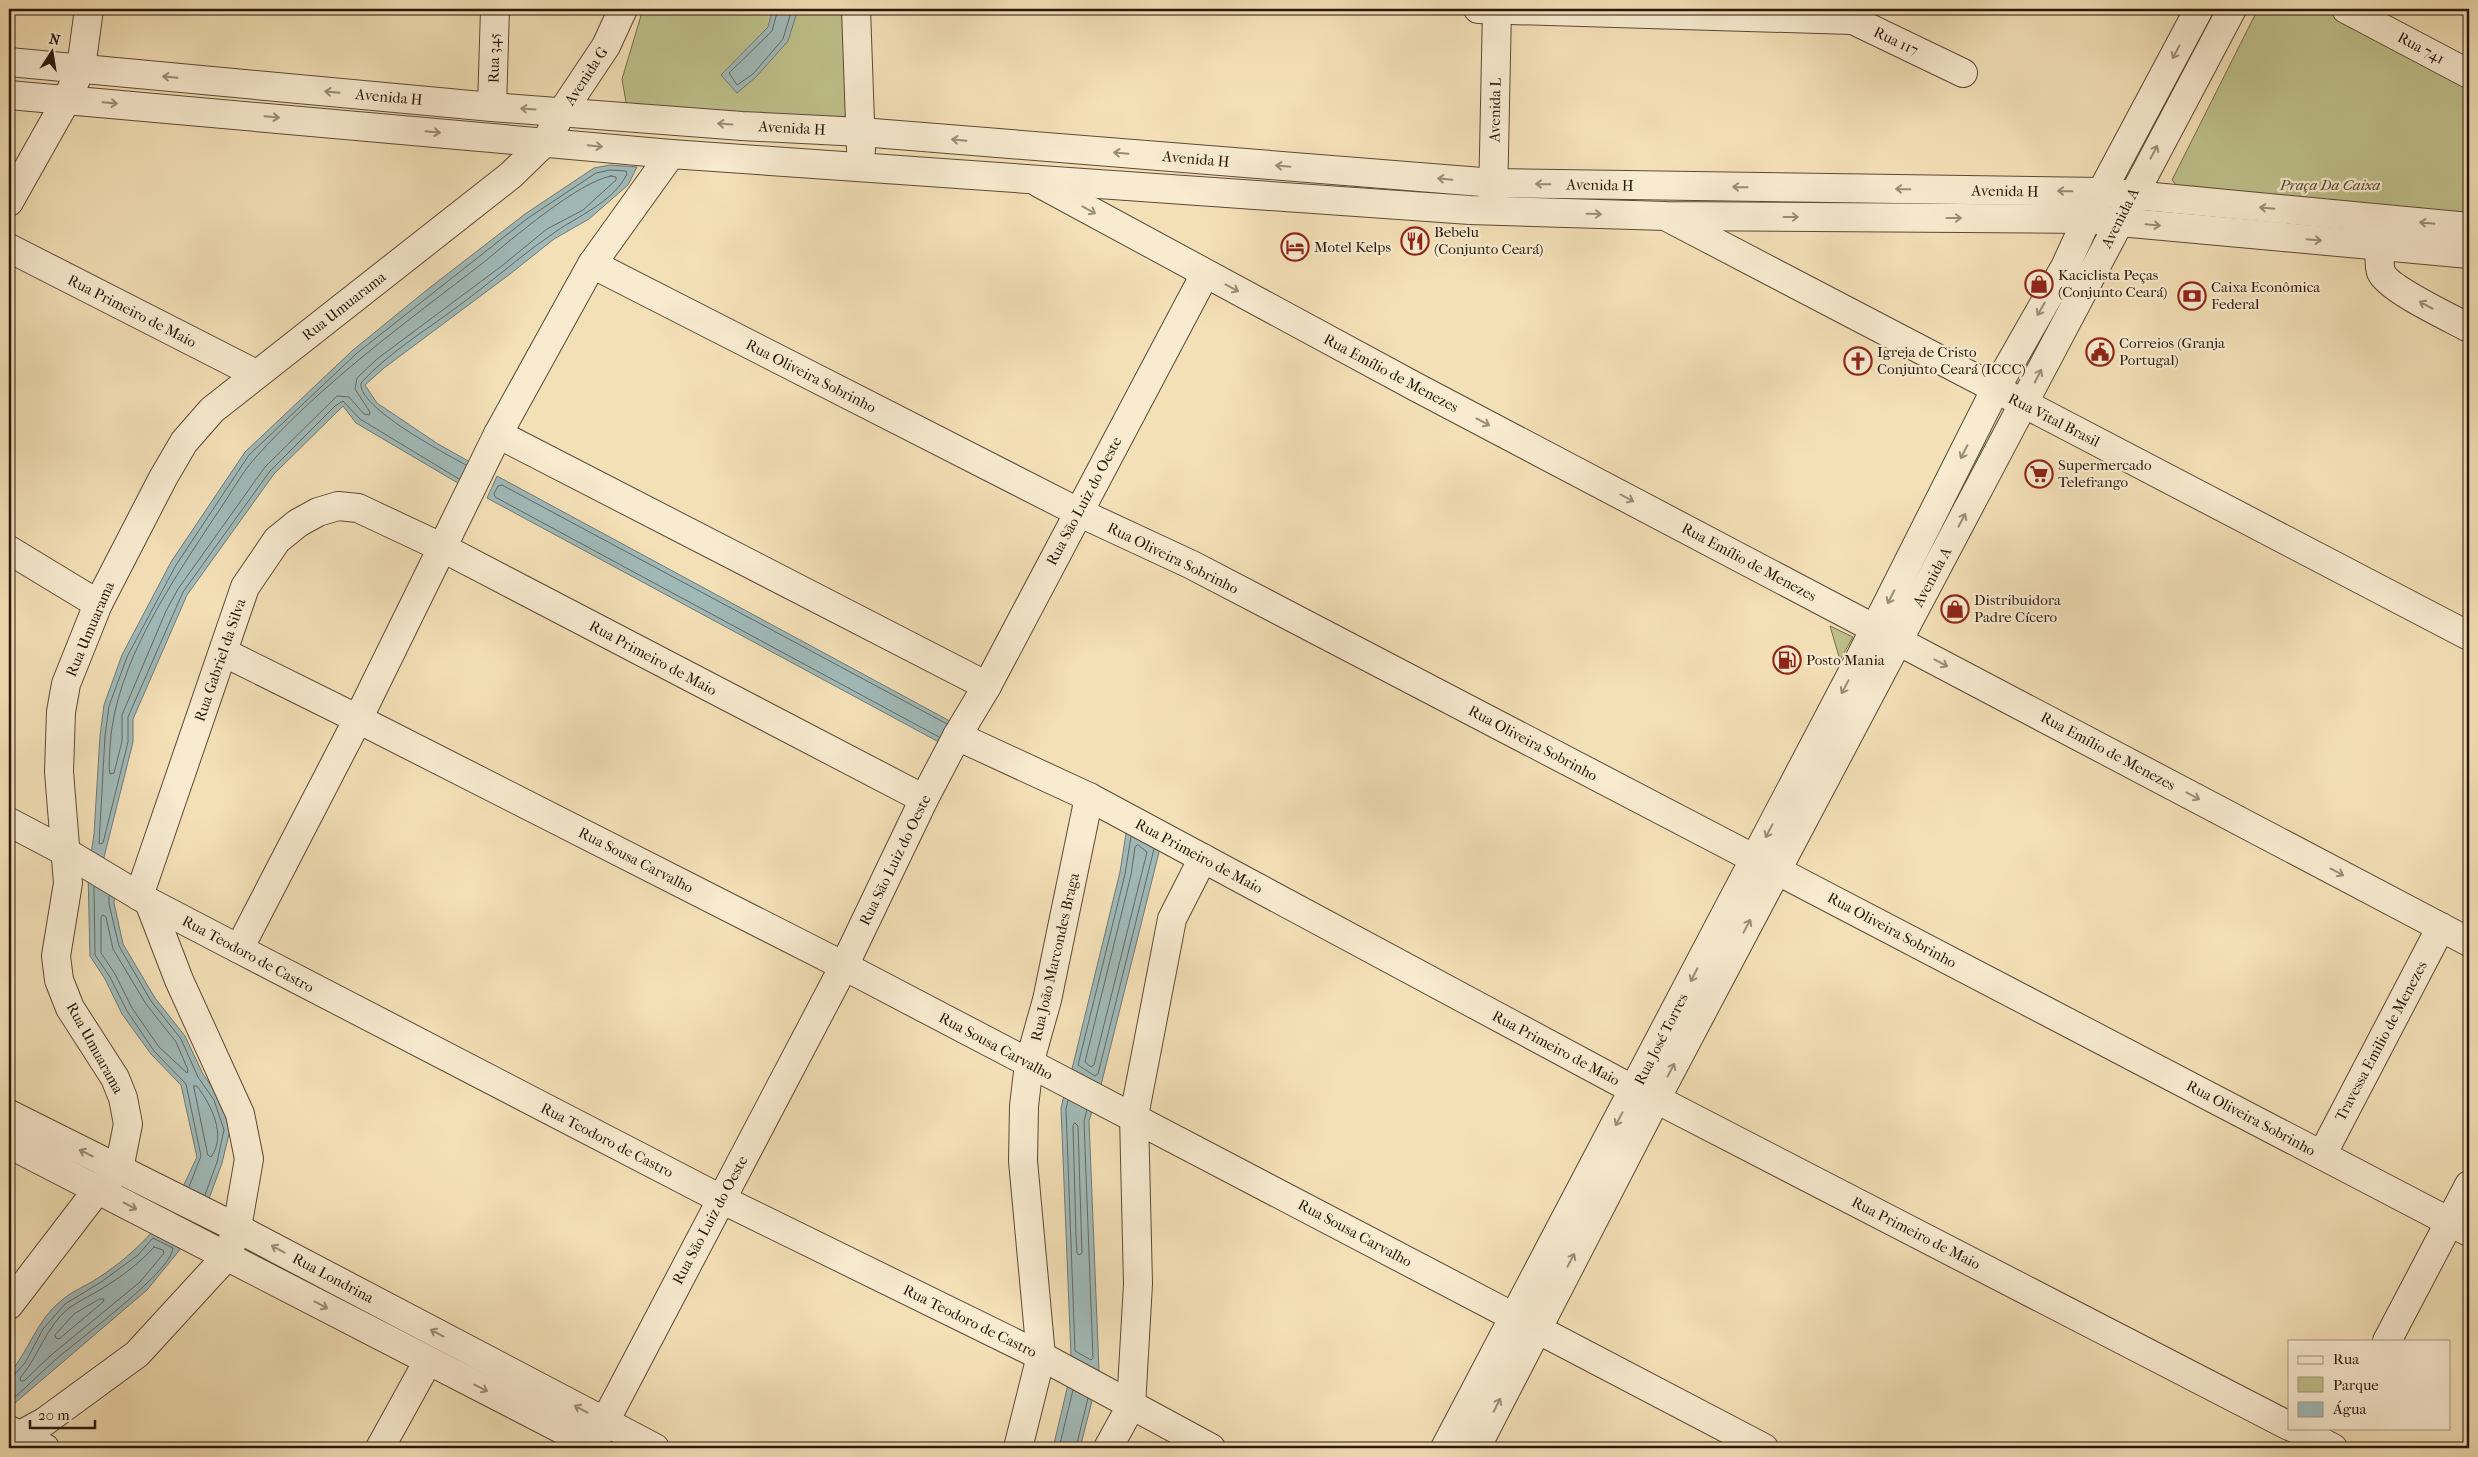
<svg xmlns="http://www.w3.org/2000/svg" width="2478" height="1457" viewBox="0 0 2478 1457" font-family="'IM FELL French Canon',serif">
  <style>
    .green { fill: #bfc18c; stroke: #746c4b }
    .water { fill: #a0bab9; stroke: #707973 }
    .lines { fill: none; stroke-linecap: round; stroke-linejoin: round }
    .shore { stroke: #646862; stroke-width: 1 }
    .minor-casing { stroke: #5c4935; stroke-width: 30 }
    .minor { stroke: #f8ebd0; stroke-width: 28 }
    .oneway { stroke: #9b8c77 }
    .labels { text-anchor: middle; dominant-baseline: central; stroke-width: 4.5; stroke-linejoin: round; paint-order: stroke }
    .street-label { font-size: 15px; fill: #29170a; stroke: #f8ebd0 }
    .park-label { font-size: 15px; font-style: italic; fill: #564a31; stroke: #f8ebd0 }
    .poi-label { font-size: 15px; fill: #29170a; stroke: #f8ebd0; text-anchor: start }
  </style>
  <rect width="100%" height="100%" fill="#f4e0b7"/>
  <filter id="stains"><feTurbulence type="fractalNoise" baseFrequency=".004" numOctaves="4"/><feColorMatrix values="0 0 0 0 .2 0 0 0 0 .09 0 0 0 0 .02 0 0 0 .5 -.17"/></filter>
  <radialGradient id="worn" r=".72"><stop offset=".6" stop-color="#630" stop-opacity="0"/><stop offset="1" stop-color="#630" stop-opacity=".3"/></radialGradient>
  <!-- green -->
  <g class="green">
    <polygon points="643,9 847,9 850,79 844,124 627,108 622,79"/>
    <polygon points="2258,9 2326,9 2469,85 2469,224 2182,192 2172,180"/>
    <polygon points="1830,626 1853,637 1840,660"/>
  </g>
  <!-- water -->
  <g class="water">
    <polygon points="773,9 798,9 788,41 756,77 737,93 721,75 768,27"/>
    <polygon points="610,165 637,167 628,185 589,219 554,239 510,274 384,368 365,385 377,403 438,444 479,467 468,489 356,423 343,406 274,474 187,595 133,719 133,742 103,861 91,854 94,834 100,736 104,705 122,655 171,562 245,452 353,350 428,289 525,214 594,168"/>
    <polygon points="497,476 959,726 948,747 487,498"/>
    <polygon points="1127,827 1161,844 1101,1085 1072,1069 1120,872"/>
    <polygon points="88,873 115,889 114,903 123,944 155,998 185,1036 203,1074 219,1097 230,1130 222,1163 206,1207 180,1193 197,1157 181,1085 151,1054 122,1014 105,979 90,956"/>
    <polygon points="1066,1087 1095,1102 1089,1121 1099,1371 1071,1356 1061,1108"/>
    <path d="M 153,1231 L 182,1247 L 147,1290 L 9,1408 L 9,1374 C 29,1351 37,1319 62,1300 C 72,1291 86,1286 98,1278 C 118,1265 136,1250 153,1231 Z"/>
    <polygon points="1070,1376 1095,1389 1080,1448 1053,1448"/>
  </g>
  <g class="lines">
    <!-- shore -->
    <g class="shore">
      <polyline points="778,9 772,31 729,73 737,85 753,74 783,39 792,9"/>
      <path d="M 611,176 L 616,177 L 616,180 L 583,210 L 547,229 L 503,265 L 377,359 L 357,378 L 355,389 L 370,412 L 369,415 L 364,414 L 349,397 L 337,396 L 265,467 L 178,589 L 166,611 L 122,715 L 122,741 L 114,773 L 110,774 C 108,766 110,755 110,746 C 115,664 172,582 216,515 C 229,497 240,475 255,458 C 322,383 405,323 484,262 C 512,239 578,182 611,176 Z"/>
      <path d="M 459,479 L 360,419 L 343,401 L 335,406 L 270,471 L 183,592 L 128,717 L 128,742 L 103,843 L 99,844 L 105,736 L 109,706 L 127,657 L 176,565 L 249,455 L 357,353 L 528,218 L 596,173 L 610,170 L 626,171 L 627,174 C 613,203 575,217 551,235 C 519,257 489,284 457,307 C 425,331 388,353 361,383 C 357,407 446,454 466,465"/>
      <polyline points="939,737 495,497 494,494 498,486 502,485 947,724"/>
      <polyline points="1131,837 1125,874 1078,1065 1095,1076 1098,1074 1154,849"/>
      <polygon points="1138,845 1147,852 1094,1065 1091,1067 1085,1062 1131,875 1135,847"/>
      <polyline points="94,887 95,955 110,977 127,1011 154,1051 186,1084 201,1156 189,1187"/>
      <polyline points="109,896 109,904 119,946 151,1001 181,1039 198,1077 214,1100 224,1130 217,1162 205,1195"/>
      <polygon points="103,915 106,917 113,949 146,1004 176,1042 188,1070 187,1073 159,1047 132,1008 115,974 101,953 101,918"/>
      <path d="M 194,1086 L 197,1086 C 211,1105 227,1135 211,1157 L 208,1155 Z"/>
      <polyline points="1068,1100 1066,1109 1075,1351 1091,1360 1093,1358 1084,1121 1087,1110"/>
      <polygon points="1075,1123 1078,1126 1082,1253 1079,1255 1077,1253 1076,1236 1073,1126"/>
      <path d="M 154,1247 L 163,1250 L 164,1253 L 140,1282 L 50,1356 L 24,1381 L 21,1381 L 20,1378 C 39,1356 46,1326 69,1308 C 80,1300 92,1295 103,1288 C 122,1276 140,1263 154,1247 Z"/>
      <polygon points="100,1299 104,1299 103,1302 59,1339 56,1338 55,1335 74,1314"/>
      <path d="M 9,1377 L 14,1375 L 25,1363 L 43,1329 L 65,1304 L 101,1282 L 138,1255 L 153,1238 L 173,1248 C 171,1273 76,1341 54,1361 C 39,1374 25,1389 9,1402"/>
      <polyline points="1059,1448 1073,1390"/>
      <polyline points="1076,1448 1088,1398"/>
    </g>
    <!-- minor casing -->
    <g class="minor-casing">
      <g id="minor">
        <polyline points="856,9 861,150"/>
        <polyline points="1478,9 1852,20"/>
        <polyline points="2346,9 2469,74"/>
        <polyline points="1836,12 1963,73"/>
        <polyline points="9,62 492,107 742,126 861,132 1494,183 2102,192 2469,227"/>
        <polyline points="9,95 671,154 1470,210 1666,216 2087,219 2469,254"/>
        <polyline points="492,107 495,9"/>
        <polyline points="1039,183 1416,387 2469,942"/>
        <polyline points="1493,200 1497,9"/>
        <polyline points="9,202 67,99 81,68 89,9"/>
        <polyline points="1669,218 2469,636"/>
        <path d="M 2384,229 C 2382,242 2377,259 2381,272 C 2388,289 2451,318 2469,328"/>
        <polyline points="9,248 256,374"/>
        <polyline points="592,264 1078,512 1192,565 2469,1232"/>
        <polyline points="498,434 987,686"/>
        <polyline points="9,550 98,604"/>
        <polyline points="223,652 358,719 844,966 1764,1448"/>
        <polyline points="957,736 1089,797 1634,1090 1656,1099 2289,1426"/>
        <polyline points="9,822 64,851 149,902 239,949 721,1199 1041,1356 1211,1448"/>
        <polyline points="139,896 245,587 277,540 298,523 318,512 338,506 358,508 441,547 924,799"/>
        <polyline points="239,949 358,719 498,434 556,329 592,264 671,154"/>
        <polyline points="9,1114 237,1228 655,1448"/>
        <polyline points="9,1144 598,1448"/>
        <polyline points="2322,1155 2441,927"/>
        <polyline points="9,1305 98,1189 119,1169 128,1124 123,1098 115,1078 70,1008 59,980 56,956 68,883 59,772 61,712 66,684 98,604 163,478 184,442 212,410 511,175 546,141 562,112 606,46 623,9"/>
        <polyline points="2387,1341 2469,1185"/>
        <polyline points="2294,1428 2333,1448"/>
        <polyline points="9,1430 45,1448"/>
        <polyline points="9,1441 44,1422 137,1354 227,1256 237,1228 249,1159 240,1114 179,980 149,902"/>
        <polyline points="380,1448 428,1361"/>
        <polyline points="591,1448 844,966 924,799 957,736 987,686 1205,274"/>
        <polyline points="1018,1448 1041,1356 1023,1161 1024,1106 1029,1064 1047,1000 1089,797"/>
        <polyline points="1108,1448 1131,1406 1138,1284 1134,1116 1172,919 1203,858"/>
        <polyline points="1445,1448 1861,656 1995,390 2065,267 2087,219 2199,9"/>
        <polyline points="1476,1448 1656,1099 2232,9"/>
      </g>
    </g>
    <!-- minor -->
    <use href="#minor" class="minor"/>
  </g>
  <!-- one-way arrows -->
  <defs><path id="oneway-shaft" d="M-6 0H5M1.5-3L5.5 0L1.5 3" fill="none" stroke-width="1.6" stroke-linecap="round" stroke-linejoin="round" transform="scale(1.25)"/></defs>
  <g class="oneway">
    <use href="#oneway-shaft" transform="translate(2176 52) rotate(118)"/>
    <use href="#oneway-shaft" transform="translate(170 77) rotate(-175)"/>
    <use href="#oneway-shaft" transform="translate(332 92) rotate(-175)"/>
    <use href="#oneway-shaft" transform="translate(110 103) rotate(5)"/>
    <use href="#oneway-shaft" transform="translate(528 109) rotate(-176)"/>
    <use href="#oneway-shaft" transform="translate(272 117) rotate(5)"/>
    <use href="#oneway-shaft" transform="translate(725 124) rotate(-176)"/>
    <use href="#oneway-shaft" transform="translate(433 132) rotate(5)"/>
    <use href="#oneway-shaft" transform="translate(959 140) rotate(-175)"/>
    <use href="#oneway-shaft" transform="translate(595 146) rotate(6)"/>
    <use href="#oneway-shaft" transform="translate(2154 152) rotate(-62)"/>
    <use href="#oneway-shaft" transform="translate(1121 153) rotate(-175)"/>
    <use href="#oneway-shaft" transform="translate(1283 166) rotate(-175)"/>
    <use href="#oneway-shaft" transform="translate(1445 179) rotate(-175)"/>
    <use href="#oneway-shaft" transform="translate(1543 184) rotate(-179)"/>
    <use href="#oneway-shaft" transform="translate(1740 187) rotate(-179)"/>
    <use href="#oneway-shaft" transform="translate(1903 189) rotate(-179)"/>
    <use href="#oneway-shaft" transform="translate(2065 191) rotate(-179)"/>
    <use href="#oneway-shaft" transform="translate(2267 208) rotate(-175)"/>
    <use href="#oneway-shaft" transform="translate(1089 210) rotate(29)"/>
    <use href="#oneway-shaft" transform="translate(1594 214) rotate(1)"/>
    <use href="#oneway-shaft" transform="translate(1791 217)"/>
    <use href="#oneway-shaft" transform="translate(1954 218)"/>
    <use href="#oneway-shaft" transform="translate(2427 223) rotate(-174)"/>
    <use href="#oneway-shaft" transform="translate(2153 225) rotate(5)"/>
    <use href="#oneway-shaft" transform="translate(2314 240) rotate(5)"/>
    <use href="#oneway-shaft" transform="translate(1232 288) rotate(28)"/>
    <use href="#oneway-shaft" transform="translate(2426 305) rotate(-152)"/>
    <use href="#oneway-shaft" transform="translate(2041 309) rotate(120)"/>
    <use href="#oneway-shaft" transform="translate(2038 376) rotate(-63)"/>
    <use href="#oneway-shaft" transform="translate(1483 422) rotate(28)"/>
    <use href="#oneway-shaft" transform="translate(1964 452) rotate(117)"/>
    <use href="#oneway-shaft" transform="translate(1627 498) rotate(28)"/>
    <use href="#oneway-shaft" transform="translate(1962 520) rotate(-62)"/>
    <use href="#oneway-shaft" transform="translate(1891 597) rotate(117)"/>
    <use href="#oneway-shaft" transform="translate(1941 663) rotate(28)"/>
    <use href="#oneway-shaft" transform="translate(1845 687) rotate(118)"/>
    <use href="#oneway-shaft" transform="translate(2193 796) rotate(28)"/>
    <use href="#oneway-shaft" transform="translate(1769 831) rotate(118)"/>
    <use href="#oneway-shaft" transform="translate(2337 872) rotate(28)"/>
    <use href="#oneway-shaft" transform="translate(1747 926) rotate(-62)"/>
    <use href="#oneway-shaft" transform="translate(1694 975) rotate(117)"/>
    <use href="#oneway-shaft" transform="translate(1671 1070) rotate(-62)"/>
    <use href="#oneway-shaft" transform="translate(1619 1119) rotate(118)"/>
    <use href="#oneway-shaft" transform="translate(86 1153) rotate(-154)"/>
    <use href="#oneway-shaft" transform="translate(130 1206) rotate(28)"/>
    <use href="#oneway-shaft" transform="translate(278 1249) rotate(-152)"/>
    <use href="#oneway-shaft" transform="translate(1571 1260) rotate(-62)"/>
    <use href="#oneway-shaft" transform="translate(321 1305) rotate(28)"/>
    <use href="#oneway-shaft" transform="translate(437 1333) rotate(-152)"/>
    <use href="#oneway-shaft" transform="translate(481 1388) rotate(27)"/>
    <use href="#oneway-shaft" transform="translate(1497 1405) rotate(-63)"/>
    <use href="#oneway-shaft" transform="translate(581 1409) rotate(-152)"/>
  </g>
  <!-- icons -->
  <defs>
    <g id="restaurant-ring" transform="scale(1.4375)"><circle r="9.5" fill="#f8ebd0" stroke="#8f2418" stroke-width="1.5"/><path d="M-5-6h1v4h1v-4h1v4h1v-4h1v5L-1.5 .5V6h-2V.5L-5-1ZM5-6V6H3V1.5H1.5Q1.5-4 5-6Z" fill="#8f2418"/></g>
    <g id="hotel-ring" transform="scale(1.4375)"><circle r="9.5" fill="#f8ebd0" stroke="#8f2418" stroke-width="1.5"/><path d="M-6-4.5h1.5V1H6V5H4.5V3h-9V5H-6ZM-4 0a1.8 1.8 0 1 1 3.6 0ZM.5 0V-2.5h3Q6-2.5 6 0Z" fill="#8f2418"/></g>
    <g id="shop-ring" transform="scale(1.4375)"><circle r="9.5" fill="#f8ebd0" stroke="#8f2418" stroke-width="1.5"/><path d="M-5-2.5h2.3a2.7 3.5 0 0 1 5.4 0H5L5.5 6h-11ZM-1.5-2.5h3a1.5 2.3 0 0 0-3 0Z" fill="#8f2418"/></g>
    <g id="bank-ring" transform="scale(1.4375)"><circle r="9.5" fill="#f8ebd0" stroke="#8f2418" stroke-width="1.5"/><path d="M-6-4H6V4H-6ZM0-2.3a2.3 2.3 0 1 0 0 4.6a2.3 2.3 0 1 0 0-4.6Z" fill="#8f2418"/></g>
    <g id="civic-ring" transform="scale(1.4375)"><circle r="9.5" fill="#f8ebd0" stroke="#8f2418" stroke-width="1.5"/><path d="M-.6-6.5H3V-4.5H.6V-3L4-1V1h2V6H-6V1h2V-1L-.6-3ZM-1.2 2.5V6h2.4V2.5Z" fill="#8f2418"/></g>
    <g id="church-ring" transform="scale(1.4375)"><circle r="9.5" fill="#f8ebd0" stroke="#8f2418" stroke-width="1.5"/><path d="M-1.2-6h2.4v3.5h3.3v2.4h-3.3V6h-2.4V-.1h-3.3v-2.4h3.3Z" fill="#8f2418"/></g>
    <g id="supermarket-ring" transform="scale(1.4375)"><circle r="9.5" fill="#f8ebd0" stroke="#8f2418" stroke-width="1.5"/><path d="M-6-5.5h2.5l.6 2H6L4.5 2H-2.5L-4.4-4H-6ZM-1.5 3.2a1.3 1.3 0 1 0 .1 0ZM3 3.2a1.3 1.3 0 1 0 .1 0Z" fill="#8f2418"/></g>
    <g id="fuel-ring" transform="scale(1.4375)"><circle r="9.5" fill="#f8ebd0" stroke="#8f2418" stroke-width="1.5"/><path d="M-5.5-6h7V0h2V4h1.3V-2.5L3-4.5l.8-.8L6-3V5H2.5V1h-1V6h-7ZM-4.2-4.7v3.2H.2V-4.7Z" fill="#8f2418"/></g>
  </defs>
  <g fill-rule="evenodd">
    <use href="#restaurant-ring" x="1415" y="241"/>
    <use href="#hotel-ring" x="1295" y="247"/>
    <use href="#shop-ring" x="2039" y="284"/>
    <use href="#bank-ring" x="2192" y="296"/>
    <use href="#civic-ring" x="2100" y="352"/>
    <use href="#church-ring" x="1858" y="361"/>
    <use href="#supermarket-ring" x="2039" y="474"/>
    <use href="#shop-ring" x="1955" y="609"/>
    <use href="#fuel-ring" x="1787" y="660"/>
  </g>
  <g class="labels">
    <!-- street labels -->
    <g class="street-label">
      <text transform="translate(1896 41) rotate(25)">Rua 117</text>
      <text transform="translate(2421 48) rotate(28)">Rua 741</text>
      <text transform="translate(494 58) rotate(-89)">Rua 345</text>
      <text transform="translate(586 76) rotate(-57)">Avenida G</text>
      <text transform="translate(389 97) rotate(5)">Avenida H</text>
      <text transform="translate(1495 110) rotate(-89)">Avenida L</text>
      <text transform="translate(792 128) rotate(3)">Avenida H</text>
      <text transform="translate(1196 159) rotate(5)">Avenida H</text>
      <text transform="translate(1600 185) rotate(1)">Avenida H</text>
      <text transform="translate(2005 191) rotate(1)">Avenida H</text>
      <text transform="translate(2120 218) rotate(-63)">Avenida A</text>
      <text transform="translate(344 306) rotate(-38)">Rua Umuarama</text>
      <text transform="translate(132 311) rotate(27)">Rua Primeiro de Maio</text>
      <text transform="translate(1391 373) rotate(28)">Rua Emílio de Menezes</text>
      <text transform="translate(811 376) rotate(27)">Rua Oliveira Sobrinho</text>
      <text transform="translate(2054 420) rotate(27)">Rua Vital Brasil</text>
      <text transform="translate(1084 501) rotate(-62)">Rua São Luiz do Oeste</text>
      <text transform="translate(1173 558) rotate(26)">Rua Oliveira Sobrinho</text>
      <text transform="translate(1749 562) rotate(28)">Rua Emílio de Menezes</text>
      <text transform="translate(1932 577) rotate(-62)">Avenida A</text>
      <text transform="translate(90 629) rotate(-67)">Rua Umuarama</text>
      <text transform="translate(653 658) rotate(28)">Rua Primeiro de Maio</text>
      <text transform="translate(220 660) rotate(-71)">Rua Gabriel da Silva</text>
      <text transform="translate(1533 743) rotate(28)">Rua Oliveira Sobrinho</text>
      <text transform="translate(2108 751) rotate(28)">Rua Emílio de Menezes</text>
      <text transform="translate(1199 856) rotate(28)">Rua Primeiro de Maio</text>
      <text transform="translate(636 860) rotate(27)">Rua Sousa Carvalho</text>
      <text transform="translate(895 860) rotate(-64)">Rua São Luiz do Oeste</text>
      <text transform="translate(1892 930) rotate(28)">Rua Oliveira Sobrinho</text>
      <text transform="translate(248 954) rotate(28)">Rua Teodoro de Castro</text>
      <text transform="translate(1055 957) rotate(-77)">Rua João Marcondes Braga</text>
      <text transform="translate(1661 1039) rotate(-63)">Rua José Torres</text>
      <text transform="translate(2381 1041) rotate(-62)">Travessa Emilio de Menezes</text>
      <text transform="translate(996 1046) rotate(28)">Rua Sousa Carvalho</text>
      <text transform="translate(95 1048) rotate(61)">Rua Umuarama</text>
      <text transform="translate(1556 1048) rotate(28)">Rua Primeiro de Maio</text>
      <text transform="translate(2251 1118) rotate(28)">Rua Oliveira Sobrinho</text>
      <text transform="translate(607 1140) rotate(27)">Rua Teodoro de Castro</text>
      <text transform="translate(710 1220) rotate(-62)">Rua São Luiz do Oeste</text>
      <text transform="translate(1355 1233) rotate(28)">Rua Sousa Carvalho</text>
      <text transform="translate(1916 1233) rotate(27)">Rua Primeiro de Maio</text>
      <text transform="translate(333 1278) rotate(28)">Rua Londrina</text>
      <text transform="translate(970 1321) rotate(26)">Rua Teodoro de Castro</text>
    </g>
    <!-- park labels -->
    <g class="park-label">
      <text x="2330" y="185">Praça Da Caixa</text>
    </g>
    <!-- poi labels -->
    <g class="poi-label">
      <text x="1434" y="232">Bebelu<tspan x="1434" dy="17">(Conjunto Ceará)</tspan></text>
      <text x="1314" y="247">Motel Kelps</text>
      <text x="2058" y="275">Kaciclista Peças<tspan x="2058" dy="17">(Conjunto Ceará)</tspan></text>
      <text x="2211" y="287">Caixa Econômica<tspan x="2211" dy="17">Federal</tspan></text>
      <text x="2119" y="343">Correios (Granja<tspan x="2119" dy="17">Portugal)</tspan></text>
      <text x="1877" y="352">Igreja de Cristo<tspan x="1877" dy="17">Conjunto Ceará (ICCC)</tspan></text>
      <text x="2058" y="465">Supermercado<tspan x="2058" dy="17">Telefrango</tspan></text>
      <text x="1974" y="600">Distribuidora<tspan x="1974" dy="17">Padre Cícero</tspan></text>
      <text x="1806" y="660">Posto Mania</text>
    </g>
  </g>
  <!-- margin -->
  <rect width="2478" height="1457" fill="none" stroke="#f4e0b7" stroke-width="30"/>
  <rect x="10" y="10" width="2458" height="1437" fill="none" stroke="#29170a" stroke-width="2.5"/>
  <rect x="15" y="15" width="2448" height="1427" fill="none" stroke="#29170a"/>
  <!-- legend -->
  <rect x="2288" y="1340" width="162" height="90" fill="#f8ebd0" stroke="#a59681"/>
  <rect x="2298" y="1356" width="25" height="8" fill="#f8ebd0" stroke="#a59681"/>
  <text x="2333" y="1364" font-size="15" fill="#29170a">Rua</text>
  <rect x="2298" y="1377" width="25" height="15" fill="#bfc18c" stroke="#a59681"/>
  <text x="2333" y="1390" font-size="15" fill="#29170a">Parque</text>
  <rect x="2298" y="1402" width="25" height="15" fill="#a0bab9" stroke="#a59681"/>
  <text x="2333" y="1414" font-size="15" fill="#29170a">Água</text>
  <!-- north arrow -->
  <g transform="translate(52 52) rotate(12)" stroke="#f8ebd0" stroke-width="4" paint-order="stroke">
  <path d="M0-4L9 19L0 12L-9 19Z" fill="#29170a"/>
  <text y="-8" font-size="14" font-weight="bold" text-anchor="middle" fill="#29170a">N</text>
  </g>
  <!-- scale -->
  <path d="M30 1420v8h65v-8" fill="none" stroke="#29170a" stroke-width="2.5"/>
  <text x="38" y="1420" font-size="15" fill="#29170a" stroke="#f8ebd0" stroke-width="4" paint-order="stroke">20 m</text>
  <rect width="100%" height="100%" filter="url(#stains)"/>
  <rect width="100%" height="100%" fill="url(#worn)"/>
</svg>
